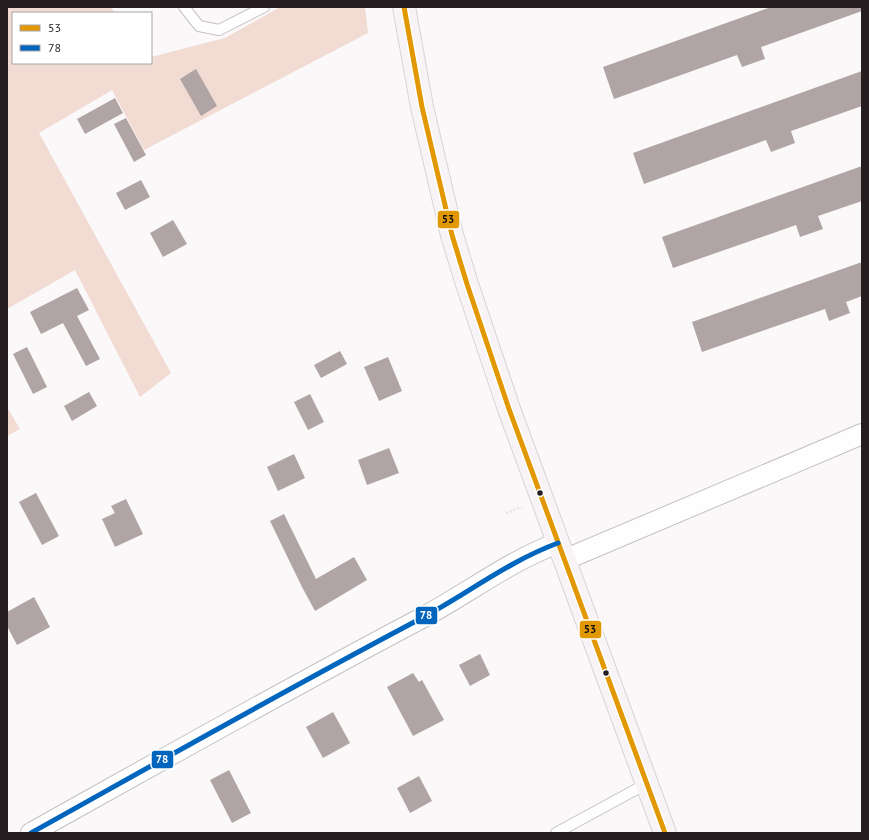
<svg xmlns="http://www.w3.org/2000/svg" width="869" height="840" viewBox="0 0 869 840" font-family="'PT Sans',sans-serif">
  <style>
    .green { fill: #f1dbd3 }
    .building { fill: #b0a4a5 }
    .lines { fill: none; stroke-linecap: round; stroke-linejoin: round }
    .service-casing { stroke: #c6c0c2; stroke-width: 12 }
    .minor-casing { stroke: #c6c0c2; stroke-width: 22 }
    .primary-casing { stroke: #d6d4d4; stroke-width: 24 }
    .path { stroke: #e5e4e4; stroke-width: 2.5; stroke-dasharray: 2 2; stroke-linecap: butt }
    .service { stroke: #fefefe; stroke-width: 10 }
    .minor { stroke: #fefefe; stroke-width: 20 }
    .primary { stroke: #f8f3f6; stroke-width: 22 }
    .bus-1-casing { stroke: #fff; stroke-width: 8 }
    .bus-2-casing { stroke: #fff; stroke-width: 8 }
    .bus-1 { stroke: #e29803; stroke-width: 5 }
    .bus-2 { stroke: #0065bd; stroke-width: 5 }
    .bus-dot { fill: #251d1f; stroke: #fff; stroke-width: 1.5 }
    .line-badge { stroke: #fff; stroke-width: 1.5 }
    .badge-label { font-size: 11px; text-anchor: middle; font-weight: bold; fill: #fff }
    .pale-badge-label { font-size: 11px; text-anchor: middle; font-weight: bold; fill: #111 }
  </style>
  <rect width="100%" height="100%" fill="#fbf8f9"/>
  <!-- green -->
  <g class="green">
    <polygon points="7,7 111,7 115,13 13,13 13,63 151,63 151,57 225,38 280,7 365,7 368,33 144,150 112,90 39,133 171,373 140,397 75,270 7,309"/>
    <polygon points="7,407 20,429 7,436"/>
  </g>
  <!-- building -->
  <g class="building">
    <polygon points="771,7 862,7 862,11 761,47 765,59 742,67 737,55 614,99 603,67"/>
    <polygon points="196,69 217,106 201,116 180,79"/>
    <polygon points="862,71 862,106 791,131 795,143 771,152 766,140 644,184 633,153"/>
    <polygon points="115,98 123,113 85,134 77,119"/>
    <polygon points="126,118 146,155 134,162 114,124"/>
    <polygon points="862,166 862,201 818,216 823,229 800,237 796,225 673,268 662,237"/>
    <polygon points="141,180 150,197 125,210 116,193"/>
    <polygon points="173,220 187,244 163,257 150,233"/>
    <polygon points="862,262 862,296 846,302 850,313 829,321 825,309 702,352 692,322"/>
    <polygon points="77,288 89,310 77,316 100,359 86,366 63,323 41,334 30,312"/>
    <polygon points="27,347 47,387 33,394 13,354"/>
    <polygon points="340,351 347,364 321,378 314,365"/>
    <polygon points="388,357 402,391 379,401 364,367"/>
    <polygon points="89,392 97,406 72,421 64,406"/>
    <polygon points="310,394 324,422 308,430 294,402"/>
    <polygon points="389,448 399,473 367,485 358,460"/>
    <polygon points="294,454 305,478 278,491 267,467"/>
    <polygon points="36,493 59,536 42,545 19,502"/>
    <polygon points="126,499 143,534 115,547 102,519 115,513 111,506"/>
    <polygon points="284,514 316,579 354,557 367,580 315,611 302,587 270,521"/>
    <polygon points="34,597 50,627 17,645 7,626 7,612"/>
    <polygon points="480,654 490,675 470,686 459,665"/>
    <polygon points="413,673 419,682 422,680 444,720 413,736 387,687"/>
    <polygon points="333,712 350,743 323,758 306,727"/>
    <polygon points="229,770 251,813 232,823 210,780"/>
    <polygon points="419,776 432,801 410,813 397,788"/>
  </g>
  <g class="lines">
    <!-- service casing -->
    <g class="service-casing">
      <g id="service">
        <polyline points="184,7 199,26 219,30 264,7"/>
        <polyline points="556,833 646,784"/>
      </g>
    </g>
    <!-- minor casing -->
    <g class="minor-casing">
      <g id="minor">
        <polyline points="564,560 862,434"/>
        <path d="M 31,833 C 160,761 289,688 420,619 C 467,594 509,561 558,543"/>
      </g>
    </g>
    <!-- primary casing -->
    <g class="primary-casing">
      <polyline id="primary" points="404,7 422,107 452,235 467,284 509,409 665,833"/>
    </g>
    <!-- path -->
    <polyline class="path" points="506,513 522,507"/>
    <!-- service -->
    <use href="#service" class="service"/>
    <!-- minor -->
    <use href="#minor" class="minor"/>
    <!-- primary -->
    <use href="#primary" class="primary"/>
    <!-- bus-1 casing -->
    <g class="bus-1-casing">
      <polyline id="bus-1" points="404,7 422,107 452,235 467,284 509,409 665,833"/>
    </g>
    <!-- bus-2 casing -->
    <g class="bus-2-casing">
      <path id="bus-2" d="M 31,833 C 160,761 289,688 420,619 C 467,594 509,561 558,543"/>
    </g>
    <!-- bus-1 -->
    <use href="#bus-1" class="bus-1"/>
    <!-- bus-2 -->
    <use href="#bus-2" class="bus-2"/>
  </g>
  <!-- markers -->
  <g class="bus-dot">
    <circle cx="540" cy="493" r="3.5"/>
    <circle cx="606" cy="673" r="3.5"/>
  </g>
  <g class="line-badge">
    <rect x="437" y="210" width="23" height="19" rx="4" fill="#e29803"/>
    <rect x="415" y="606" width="23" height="19" rx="4" fill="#0065bd"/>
    <rect x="579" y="620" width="23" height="19" rx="4" fill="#e29803"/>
    <rect x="151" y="750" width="23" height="19" rx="4" fill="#0065bd"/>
  </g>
  <g class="badge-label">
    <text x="426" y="619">78</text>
    <text x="162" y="763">78</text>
  </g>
  <g class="pale-badge-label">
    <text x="448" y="223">53</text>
    <text x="590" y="633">53</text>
  </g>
  <!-- border -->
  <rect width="869" height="840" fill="none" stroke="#251d1f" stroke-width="16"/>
  <!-- legend -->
  <rect x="12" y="12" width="140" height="52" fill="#ffffff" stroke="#a8a5a5"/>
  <rect x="20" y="25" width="20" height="6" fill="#e29803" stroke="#a8a5a5"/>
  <text x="48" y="32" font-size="12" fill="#251d1f">53</text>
  <rect x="20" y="45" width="20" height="6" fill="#0065bd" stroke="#a8a5a5"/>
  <text x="48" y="52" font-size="12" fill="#251d1f">78</text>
</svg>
